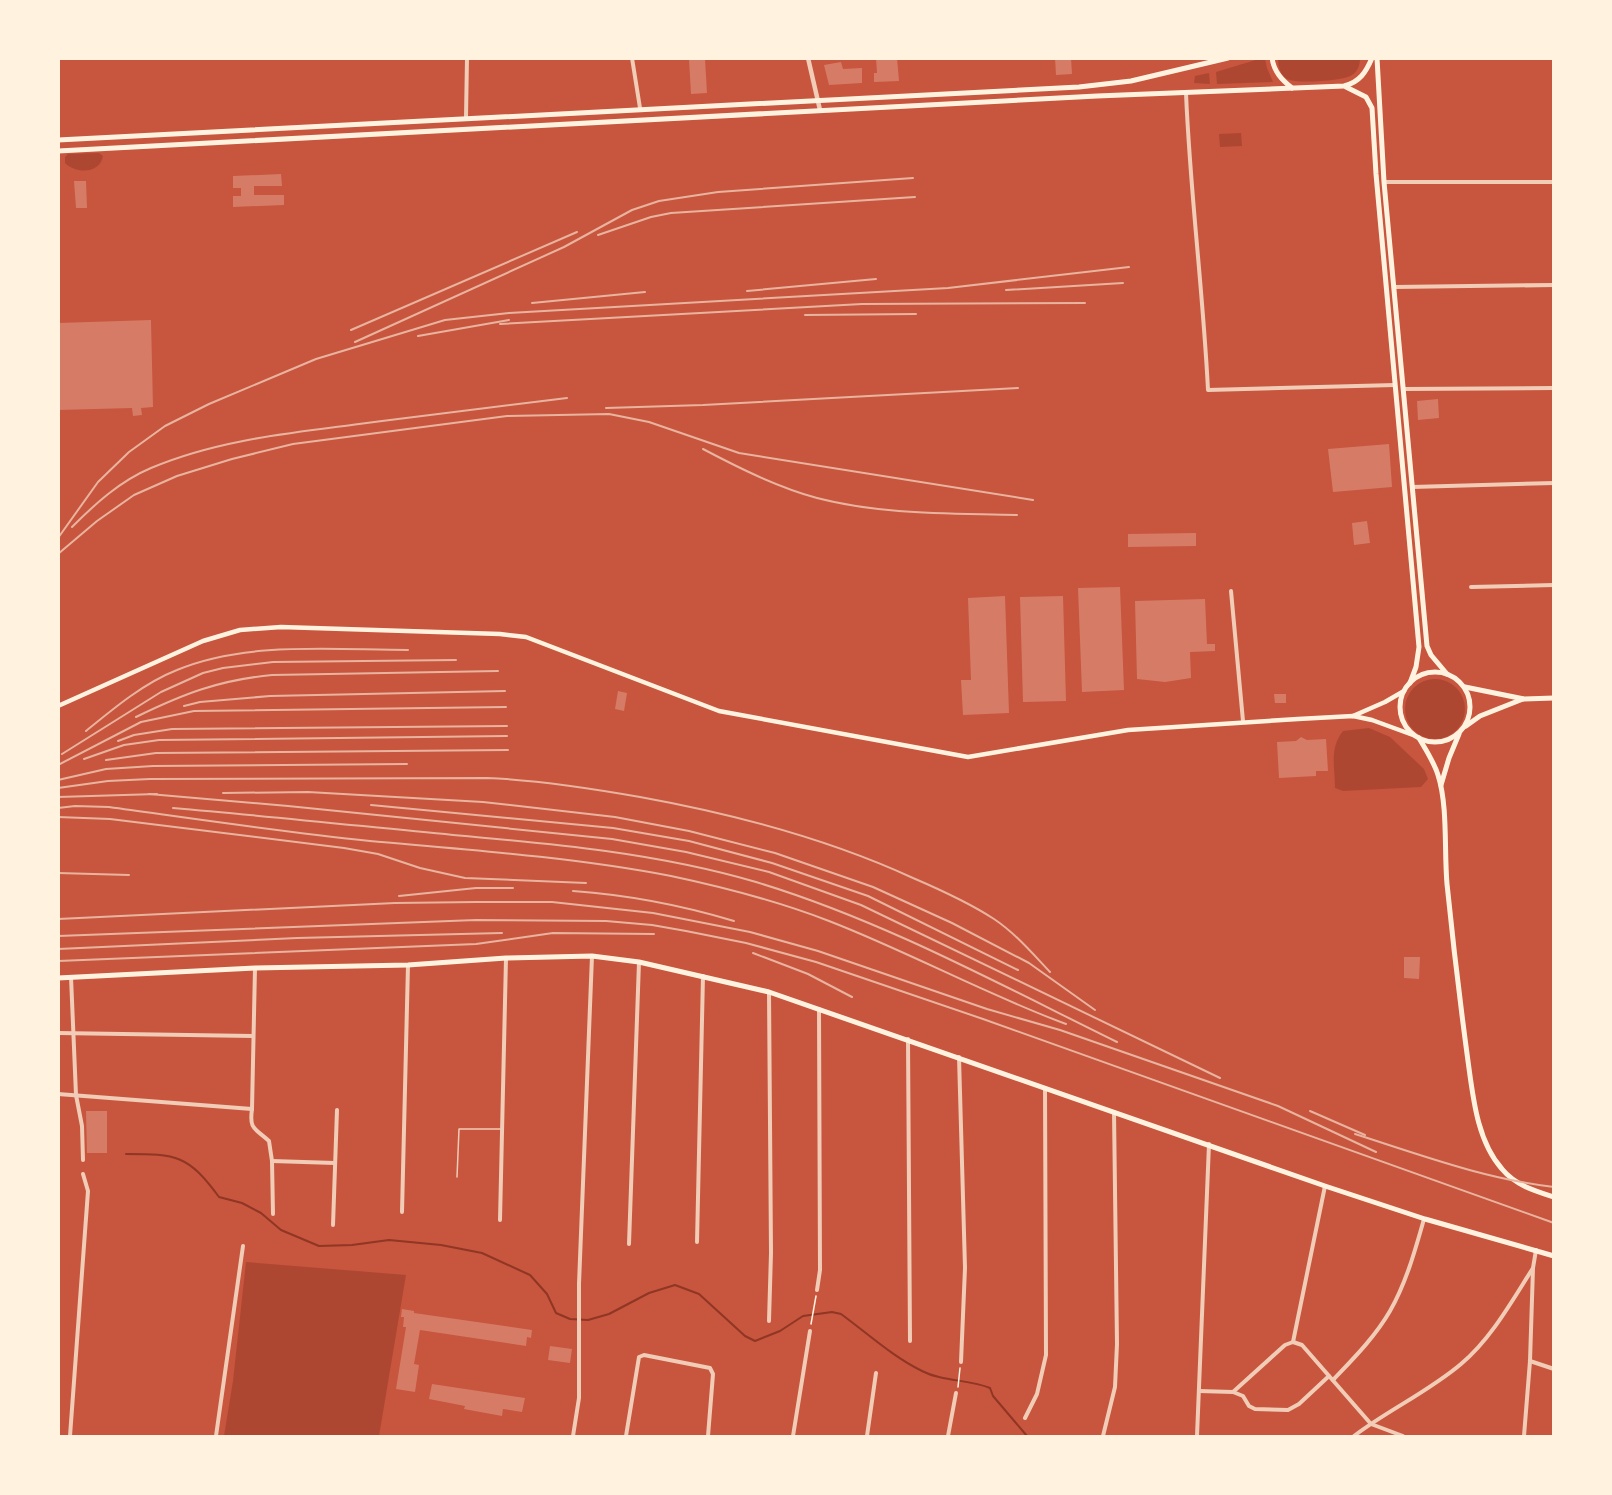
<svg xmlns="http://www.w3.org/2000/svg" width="1612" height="1495" viewBox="0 0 1612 1495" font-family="'Exo 2',sans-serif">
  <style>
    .green { fill: #ae4732 }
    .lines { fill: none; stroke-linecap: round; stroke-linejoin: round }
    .stream { stroke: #8f3625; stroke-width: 2 }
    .building { fill: #d67c66 }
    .path { stroke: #fff3e0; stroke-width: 1.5 }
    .service { stroke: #f1ccb7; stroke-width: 1.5 }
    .minor { stroke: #f1ccb7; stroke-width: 4 }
    .tertiary { stroke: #f1ccb7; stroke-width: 4.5 }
    .secondary { stroke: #fff3e0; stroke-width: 4.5 }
    .primary { stroke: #fff3e0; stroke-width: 5 }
    .rail { stroke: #e9b49f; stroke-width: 2 }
  </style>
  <rect width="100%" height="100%" fill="#c8553d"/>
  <!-- green -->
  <g class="green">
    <path d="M 1278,58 L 1360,58 C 1360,65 1358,71 1352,75 C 1344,81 1296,84 1287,79 C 1280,75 1278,66 1278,58 Z"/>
    <polygon points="1259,59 1265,59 1267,68 1273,82 1217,84 1216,72"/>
    <polygon points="1209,73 1210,84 1194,83 1195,76"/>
    <polygon points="1241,133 1242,146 1220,147 1219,134"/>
    <path d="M 99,153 L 103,156 C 100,174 76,174 65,163 L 65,157 L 68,154 Z"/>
    <circle cx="1435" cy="709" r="30"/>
    <path d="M 1369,728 L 1390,737 L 1424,769 L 1428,779 L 1421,787 L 1343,791 L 1335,788 C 1335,766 1329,749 1343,731 Z"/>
    <polygon points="246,1262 406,1275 379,1436 224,1436 233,1381"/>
  </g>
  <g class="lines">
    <!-- stream -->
    <path class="stream" d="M 126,1154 C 177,1154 188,1155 219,1197 L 242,1203 L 261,1213 L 281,1230 L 319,1246 L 352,1245 L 389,1240 L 441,1245 L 482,1253 L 530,1275 L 547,1294 L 556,1313 L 570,1319 L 588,1320 L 609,1314 L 649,1293 L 675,1285 L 699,1294 L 745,1336 L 755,1341 L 780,1331 L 803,1316 L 832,1312 L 841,1314 C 867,1333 893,1357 922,1371 C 943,1382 969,1379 990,1388 L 993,1396 L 1027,1436"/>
  </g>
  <!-- building -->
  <g class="building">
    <polygon points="876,58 897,58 899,81 874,82 874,73 877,73"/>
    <polygon points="1055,58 1071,58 1072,74 1056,75"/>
    <polygon points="689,59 705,59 707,93 691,94"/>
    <polygon points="841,62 843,69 862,68 862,83 829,85 824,65"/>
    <polygon points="281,174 282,186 254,186 254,195 284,195 284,205 233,207 233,196 241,196 241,188 233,188 233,176"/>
    <polygon points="74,181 86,181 87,208 76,208"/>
    <polygon points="151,320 153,407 141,408 142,415 133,416 132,408 58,410 58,323"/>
    <polygon points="1438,399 1439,418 1418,420 1417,401"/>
    <polygon points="1389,444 1392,487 1333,492 1328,449"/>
    <polygon points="1367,521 1370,543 1354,545 1352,523"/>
    <polygon points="1196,533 1196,546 1128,547 1128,534"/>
    <polygon points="1120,587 1124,690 1082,692 1078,588"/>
    <polygon points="1005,596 1009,713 963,715 961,680 971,680 968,598"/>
    <polygon points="1063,596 1066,701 1023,702 1020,597"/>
    <polygon points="1205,599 1207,644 1215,644 1215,651 1190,652 1191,678 1165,682 1137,679 1135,601"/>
    <polygon points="618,691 627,693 624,711 615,709"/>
    <polygon points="1274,694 1286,694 1286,703 1275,703"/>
    <polygon points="1301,737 1307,740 1326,739 1328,771 1316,771 1316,776 1279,778 1277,742 1296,741"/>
    <polygon points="1404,957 1420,957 1419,979 1404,978"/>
    <polygon points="86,1111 107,1111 107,1153 87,1153"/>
    <polygon points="402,1309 414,1311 414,1313 532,1330 531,1338 527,1337 526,1346 420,1330 414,1364 419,1365 415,1392 396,1389 406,1327 403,1327 404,1317 401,1317"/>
    <polygon points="550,1346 572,1349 570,1363 548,1360"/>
    <polygon points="432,1384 525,1398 522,1412 503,1409 502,1416 464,1409 465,1406 429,1399"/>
  </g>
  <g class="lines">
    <!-- path -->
    <g class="path">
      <polyline points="811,1324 816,1296"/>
      <polyline points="958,1387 960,1368"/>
    </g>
    <!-- service -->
    <polyline class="service" points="457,1177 459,1129 501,1129"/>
    <!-- minor -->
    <g class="minor">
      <polyline points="632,58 640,108"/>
      <path d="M 1186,93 C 1190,192 1203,290 1208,390 L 1395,385"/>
      <polyline points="466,117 467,58"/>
      <polyline points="1384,182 1554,182"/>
      <polyline points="1394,287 1554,285"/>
      <polyline points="1404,389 1554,388"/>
      <polyline points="1412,487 1554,483"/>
      <polyline points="1471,587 1554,585"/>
      <polyline points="1231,591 1243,721"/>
      <path d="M 255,968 L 252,1109 C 249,1130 255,1128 269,1141 L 272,1161 L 273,1214"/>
      <polyline points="71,977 76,1095 82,1126 83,1160"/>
      <polyline points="769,992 771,1253 769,1321"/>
      <polyline points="58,1033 253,1036"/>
      <polyline points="908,1039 910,1341"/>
      <polyline points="959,1057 965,1268 961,1362"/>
      <polyline points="58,1094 252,1109"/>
      <polyline points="272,1161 335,1163"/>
      <polyline points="402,1212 408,965"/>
      <polyline points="500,1220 506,958"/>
      <polyline points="333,1225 337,1110"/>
      <polyline points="697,1242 703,976"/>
      <polyline points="629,1244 639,962"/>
      <polyline points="817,1290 820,1270 819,1009"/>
      <polyline points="1293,1342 1325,1186"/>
      <polyline points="1530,1361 1554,1369"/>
      <path d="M 1333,1380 C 1353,1359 1375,1337 1390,1311 C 1406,1283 1415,1251 1424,1219"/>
      <polyline points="1199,1391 1233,1392 1285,1345 1293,1342 1302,1345 1371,1424 1403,1436"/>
      <polyline points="1233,1392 1243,1396 1249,1406 1255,1409 1288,1410 1299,1404 1329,1376"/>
      <polyline points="1025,1418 1037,1394 1046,1355 1045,1088"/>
      <polyline points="70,1436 88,1191 83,1174"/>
      <polyline points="216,1436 243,1246"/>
      <polyline points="573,1436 579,1398 579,1284 592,956"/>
      <polyline points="626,1436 639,1357 644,1355 710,1368 713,1374 708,1436"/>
      <polyline points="793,1436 810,1331"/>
      <polyline points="867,1436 876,1373"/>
      <polyline points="948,1436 956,1393"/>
      <polyline points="1103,1436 1115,1387 1117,1344 1114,1112"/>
      <polyline points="1197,1436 1209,1144"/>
      <path d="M 1354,1436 C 1388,1410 1428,1392 1461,1364 C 1491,1339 1512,1301 1533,1268"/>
      <polyline points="1524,1436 1530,1361 1533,1268 1536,1250"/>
    </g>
    <!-- tertiary -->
    <polyline class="tertiary" points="808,58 820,110"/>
    <!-- secondary -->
    <g class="secondary">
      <polyline points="58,706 203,641 240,630 281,627 500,634 526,637 719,711 968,757 1128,730 1298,719 1353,716 1372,720 1413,735"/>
      <polyline points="1353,716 1385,702 1404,691"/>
    </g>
    <!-- primary -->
    <g class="primary">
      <path d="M 1272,58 C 1274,72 1282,80 1292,88"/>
      <polyline points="1377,58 1384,182 1427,646 1431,655 1447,674"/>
      <polyline points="1346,87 1366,97 1372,108 1376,174 1419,647 1416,667 1410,683"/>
      <polyline points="58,140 1079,87 1131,81 1228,58"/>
      <path d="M 58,151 L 1097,96 L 1344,86 C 1360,82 1366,72 1372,58"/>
      <circle cx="1435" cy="707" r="35"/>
      <polyline points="1465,687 1524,699 1554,698"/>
      <polyline points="1466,726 1480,716 1523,699"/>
      <path d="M 1419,738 C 1426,750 1434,762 1438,775 C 1448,806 1444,850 1447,884 C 1453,943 1460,1002 1468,1061 C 1473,1097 1477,1141 1502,1169 C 1515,1185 1535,1191 1554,1197"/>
      <polyline points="1441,785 1449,758 1459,734"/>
      <polyline points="58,978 255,968 408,965 506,958 592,956 639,962 769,992 1325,1186 1425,1219 1554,1256"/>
    </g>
    <!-- rail -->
    <g class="rail">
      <polyline points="598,235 651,217 671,213 915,197"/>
      <polyline points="1006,290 1123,283"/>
      <polyline points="747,291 876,279"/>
      <polyline points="532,303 645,292"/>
      <polyline points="805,315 916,314"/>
      <polyline points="500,324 862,304 1085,303"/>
      <polyline points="351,330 577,232"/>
      <polyline points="418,336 509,320"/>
      <polyline points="355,342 564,247 632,210 659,201 718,192 913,178"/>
      <polyline points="606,408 703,405 1018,388"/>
      <path d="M 703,449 C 739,468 777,487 817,498 C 882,515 950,513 1017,515"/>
      <path d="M 72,527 C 95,504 120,481 151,468 C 217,440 290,433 359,424 C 428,415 497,407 567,398"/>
      <polyline points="58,538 98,482 129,452 165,426 209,404 316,359 445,320 509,313 948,288 1129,267"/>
      <polyline points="58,554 97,521 134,495 177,476 232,459 293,444 507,416 609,414 649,422 739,453 1033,500"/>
      <polyline points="184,706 200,702 270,696 505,691"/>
      <path d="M 136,717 C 183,694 219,680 272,675 L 498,671"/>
      <path d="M 86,731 C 114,708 144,683 177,670 C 246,641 334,650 408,650"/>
      <polyline points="118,741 134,735 172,729 507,726"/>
      <polyline points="62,754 161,692 203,673 223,668 273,662 456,660"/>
      <polyline points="84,759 124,745 159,740 507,736"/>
      <polyline points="106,760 156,753 508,750"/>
      <polyline points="58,765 141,722 194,711 506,707"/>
      <polyline points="58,780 106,769 153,766 407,764"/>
      <path d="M 58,788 L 108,781 L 150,779 L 487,778 C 538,780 589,788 640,797 C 734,814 826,838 913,878 C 941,890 968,902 994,919 C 1015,933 1032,953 1050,972"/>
      <polyline points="223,793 308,792 483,802 615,817 689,831 775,853 873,887 952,923 1029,963 1095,1010"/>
      <polyline points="149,794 288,806 612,839 686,852 769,872 861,905 1220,1078"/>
      <polyline points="58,797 157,794"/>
      <polyline points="371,805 613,828 689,841 772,863 868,896 1018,970"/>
      <path d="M 58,808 L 75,806 L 109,807 C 196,819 283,832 370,841 C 471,850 572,857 671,876 C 723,887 780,902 829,921 C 909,952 985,994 1066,1024"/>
      <path d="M 173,808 C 266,816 360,826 453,835 C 555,844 657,853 756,882 C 882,920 999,984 1117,1042"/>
      <polyline points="58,817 110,819 344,848 378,854 420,868 465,878 586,883"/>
      <polyline points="58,873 129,875"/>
      <path d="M 573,891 C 629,895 681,905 734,921"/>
      <polyline points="399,896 476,888 513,888"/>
      <polyline points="58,919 395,903 476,902 552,902 653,913 750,932 818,951 987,1009 1060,1030 1278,1106 1376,1152"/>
      <polyline points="58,936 476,920 606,921 652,925 686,931 746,943 816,962 983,1019 1554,1223"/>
      <polyline points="58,949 297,938 502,933"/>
      <polyline points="753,953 808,974 852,997"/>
      <polyline points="58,961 476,944 553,933 654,934"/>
      <polyline points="1310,1111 1365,1135"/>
      <path d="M 1355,1134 C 1421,1155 1485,1179 1554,1187"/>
    </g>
  </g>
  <!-- border -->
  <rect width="1612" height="1495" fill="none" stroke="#fff3e0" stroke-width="120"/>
</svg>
